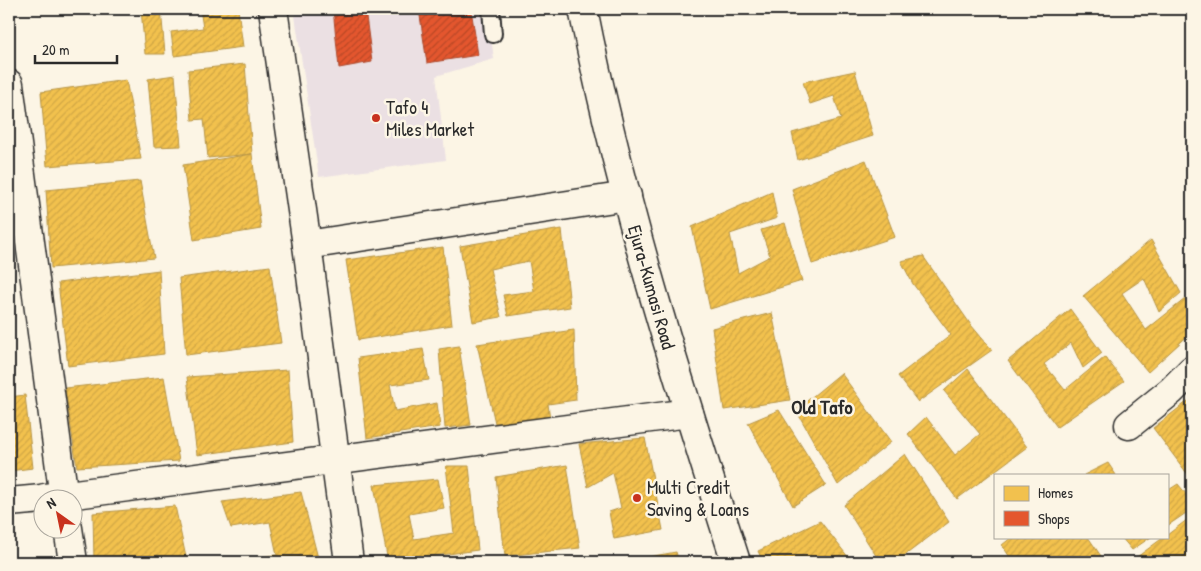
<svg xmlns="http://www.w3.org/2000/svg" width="1201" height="571" viewBox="0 0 1201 571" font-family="'Patrick Hand',sans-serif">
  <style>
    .built { fill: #ebe0e3 }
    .homes { fill: url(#homes-hatch); stroke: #b69444 }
    .shops { fill: url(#shops-hatch); stroke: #ac4a2d }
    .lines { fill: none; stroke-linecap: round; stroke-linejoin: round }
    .lane-casing { stroke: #2b2b2b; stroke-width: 20 }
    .street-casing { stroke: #2b2b2b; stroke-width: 31 }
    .primary-casing { stroke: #2b2b2b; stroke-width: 31 }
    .lane { stroke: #fcf5e5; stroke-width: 16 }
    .street { stroke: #fcf5e5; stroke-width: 28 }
    .primary { stroke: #fcf5e5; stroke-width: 28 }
    .poi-dot { fill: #c8321e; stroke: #fcf5e5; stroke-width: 2 }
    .labels { text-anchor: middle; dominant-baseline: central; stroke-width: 5; stroke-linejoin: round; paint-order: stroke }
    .poi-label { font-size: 19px; fill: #2b2b2b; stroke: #fcf5e5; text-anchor: start }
    .street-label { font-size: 19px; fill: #2b2b2b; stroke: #fcf5e5 }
    .neighbourhood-label { font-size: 20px; font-weight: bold; fill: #2b2b2b; stroke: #fcf5e5 }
  </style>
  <defs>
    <pattern id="homes-hatch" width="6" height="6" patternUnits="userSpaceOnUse" patternTransform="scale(1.25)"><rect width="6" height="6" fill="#f2c14e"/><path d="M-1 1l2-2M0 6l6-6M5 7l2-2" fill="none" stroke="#d0a644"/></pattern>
    <pattern id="shops-hatch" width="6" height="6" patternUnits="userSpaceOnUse" patternTransform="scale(1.25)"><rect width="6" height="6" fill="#e4572e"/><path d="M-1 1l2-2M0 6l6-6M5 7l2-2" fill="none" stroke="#b94827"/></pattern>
  </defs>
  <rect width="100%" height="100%" fill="#fcf5e5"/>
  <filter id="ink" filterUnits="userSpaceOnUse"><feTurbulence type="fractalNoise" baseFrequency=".02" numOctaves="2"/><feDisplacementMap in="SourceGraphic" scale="10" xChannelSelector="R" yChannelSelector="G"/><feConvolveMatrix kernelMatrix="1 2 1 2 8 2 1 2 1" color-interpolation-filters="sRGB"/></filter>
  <g filter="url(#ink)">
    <!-- built -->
    <polygon class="built" points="294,9 487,9 494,59 436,76 446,160 319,177"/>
    <!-- homes -->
    <g class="homes">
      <polygon points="141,9 161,9 165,54 145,54"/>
      <polygon points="200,9 238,9 243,47 174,56 171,32 203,28"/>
      <polygon points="245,64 252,154 208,158 204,119 192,120 188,70"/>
      <polygon points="855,71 873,136 798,160 792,133 841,119 834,96 810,104 803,82"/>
      <polygon points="175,75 181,146 154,147 148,79"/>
      <polygon points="126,80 141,159 47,166 41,92"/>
      <polygon points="252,154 261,229 194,240 183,165"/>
      <polygon points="866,160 895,237 812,264 792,189"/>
      <polygon points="140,181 154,258 51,268 46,190"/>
      <polygon points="772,192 777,218 730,234 738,273 770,256 761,230 785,223 802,281 710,309 692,227"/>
      <polygon points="562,229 570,307 508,316 503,295 534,291 529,261 490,269 501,317 473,322 460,246"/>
      <polygon points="1151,240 1181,293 1159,312 1144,278 1122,293 1146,330 1185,299 1192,305 1192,332 1148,372 1083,296"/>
      <polygon points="443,247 452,325 358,340 346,260"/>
      <polygon points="923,256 971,325 992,350 918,402 898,376 951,335 913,284 901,261"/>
      <polygon points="270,266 281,343 186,355 179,278"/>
      <polygon points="159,270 164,354 68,366 58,283"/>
      <polygon points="1070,309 1102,353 1083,368 1071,343 1044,364 1065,390 1105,357 1124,381 1057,427 1008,361"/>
      <polygon points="772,313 790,400 724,410 712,328"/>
      <polygon points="574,330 576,400 548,404 550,419 495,423 477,344"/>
      <polygon points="459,346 471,425 445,428 439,349"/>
      <polygon points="423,349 429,380 390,385 395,411 437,403 440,427 367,438 358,358"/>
      <polygon points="968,369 1027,447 957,499 908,434 926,417 955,455 980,434 944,391"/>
      <polygon points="288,370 293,442 197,455 187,377"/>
      <polygon points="841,373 891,442 838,485 796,410"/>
      <polygon points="164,377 179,461 77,467 65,388"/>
      <polygon points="25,395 33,468 9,471 9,397"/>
      <polygon points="1192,398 1192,480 1153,428"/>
      <polygon points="779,410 826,485 793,506 748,423"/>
      <polygon points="645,438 663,530 614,539 609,512 621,508 613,473 588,487 579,444"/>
      <polygon points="905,454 949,522 896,562 880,562 844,505"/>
      <polygon points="1108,463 1116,475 1084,475"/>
      <polygon points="567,465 580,548 505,556 496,477"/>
      <polygon points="446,466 469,466 478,550 388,562 374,485 438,479 444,508 409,514 414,539 454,533"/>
      <polygon points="1178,484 1192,501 1192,509 1167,526 1167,491"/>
      <polygon points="301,492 319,562 234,562 234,560 277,555 270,522 231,528 222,502"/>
      <polygon points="175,506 187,562 94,562 93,513"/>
      <polygon points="1192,516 1192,562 1134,562 1133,560 1164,537 1167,537 1167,535"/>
      <polygon points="820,521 852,562 859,559 862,562 763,562 758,551"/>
      <polygon points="1012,537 1088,537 1105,562 1013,562 1002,545"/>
      <polygon points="1121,537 1151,537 1132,550"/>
      <polygon points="676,552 679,562 621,562"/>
    </g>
    <!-- shops -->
    <g class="shops">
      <polygon points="333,9 365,9 372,62 339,68"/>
      <polygon points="419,9 471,9 478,55 427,63"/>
    </g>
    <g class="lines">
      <!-- lane casing -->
      <g class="lane-casing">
        <polyline id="lane" points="491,9 493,34"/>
      </g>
      <!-- street casing -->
      <g class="street-casing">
        <g id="street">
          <polyline points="273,9 307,245 349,562"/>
          <polyline points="9,84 64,498"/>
          <polyline points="307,245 627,196"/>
          <polyline points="1129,425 1171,391 1192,370"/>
          <polyline points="45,498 689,413"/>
          <polyline points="9,502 42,499"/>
          <polyline points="68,528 73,562"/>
        </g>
      </g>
      <!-- primary casing -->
      <g class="primary-casing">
        <path id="primary" d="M 583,9 C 620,197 678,380 736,562"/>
      </g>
      <!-- lane -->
      <use href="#lane" class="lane"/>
      <!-- street -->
      <use href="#street" class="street"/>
      <!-- primary -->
      <use href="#primary" class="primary"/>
    </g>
  </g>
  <!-- markers -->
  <g class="poi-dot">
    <circle cx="376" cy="118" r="5"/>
    <circle cx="637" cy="498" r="5"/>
  </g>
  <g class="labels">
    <!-- poi labels -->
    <g class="poi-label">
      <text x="386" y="107">Tafo 4<tspan x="386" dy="22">Miles Market</tspan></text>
      <text x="647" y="487">Multi Credit<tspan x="647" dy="22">Saving &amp; Loans</tspan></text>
    </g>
    <!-- street labels -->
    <g class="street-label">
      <text transform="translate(652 287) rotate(74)">Ejura-Kumasi Road</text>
    </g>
    <!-- neighbourhood labels -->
    <g class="neighbourhood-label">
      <text x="822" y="406">Old Tafo</text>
    </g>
  </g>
  <!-- margin -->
  <rect width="1201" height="571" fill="none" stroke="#fcf5e5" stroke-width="30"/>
  <rect x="15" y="15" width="1171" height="541" fill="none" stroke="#2b2b2b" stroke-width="2" filter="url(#ink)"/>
  <!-- legend -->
  <rect x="994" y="474" width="175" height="65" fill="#fcf5e5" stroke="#a8a49b"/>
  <rect x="1004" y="486" width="25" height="15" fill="#f2c14e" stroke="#a8a49b"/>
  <text x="1038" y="498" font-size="15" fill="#2b2b2b">Homes</text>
  <rect x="1004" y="511" width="25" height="15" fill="#e4572e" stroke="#a8a49b"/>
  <text x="1038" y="524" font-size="15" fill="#2b2b2b">Shops</text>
  <!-- north arrow -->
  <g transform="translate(58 514) rotate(327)"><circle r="24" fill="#fcf5e5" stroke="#a8a49b"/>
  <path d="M0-4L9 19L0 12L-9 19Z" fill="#c8321e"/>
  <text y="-8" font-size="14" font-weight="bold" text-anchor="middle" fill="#2b2b2b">N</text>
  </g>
  <!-- scale -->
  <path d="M35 55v8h82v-8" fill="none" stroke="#2b2b2b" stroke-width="2.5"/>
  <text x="42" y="55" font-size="15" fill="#2b2b2b" stroke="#fcf5e5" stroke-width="4" paint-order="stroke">20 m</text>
</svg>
